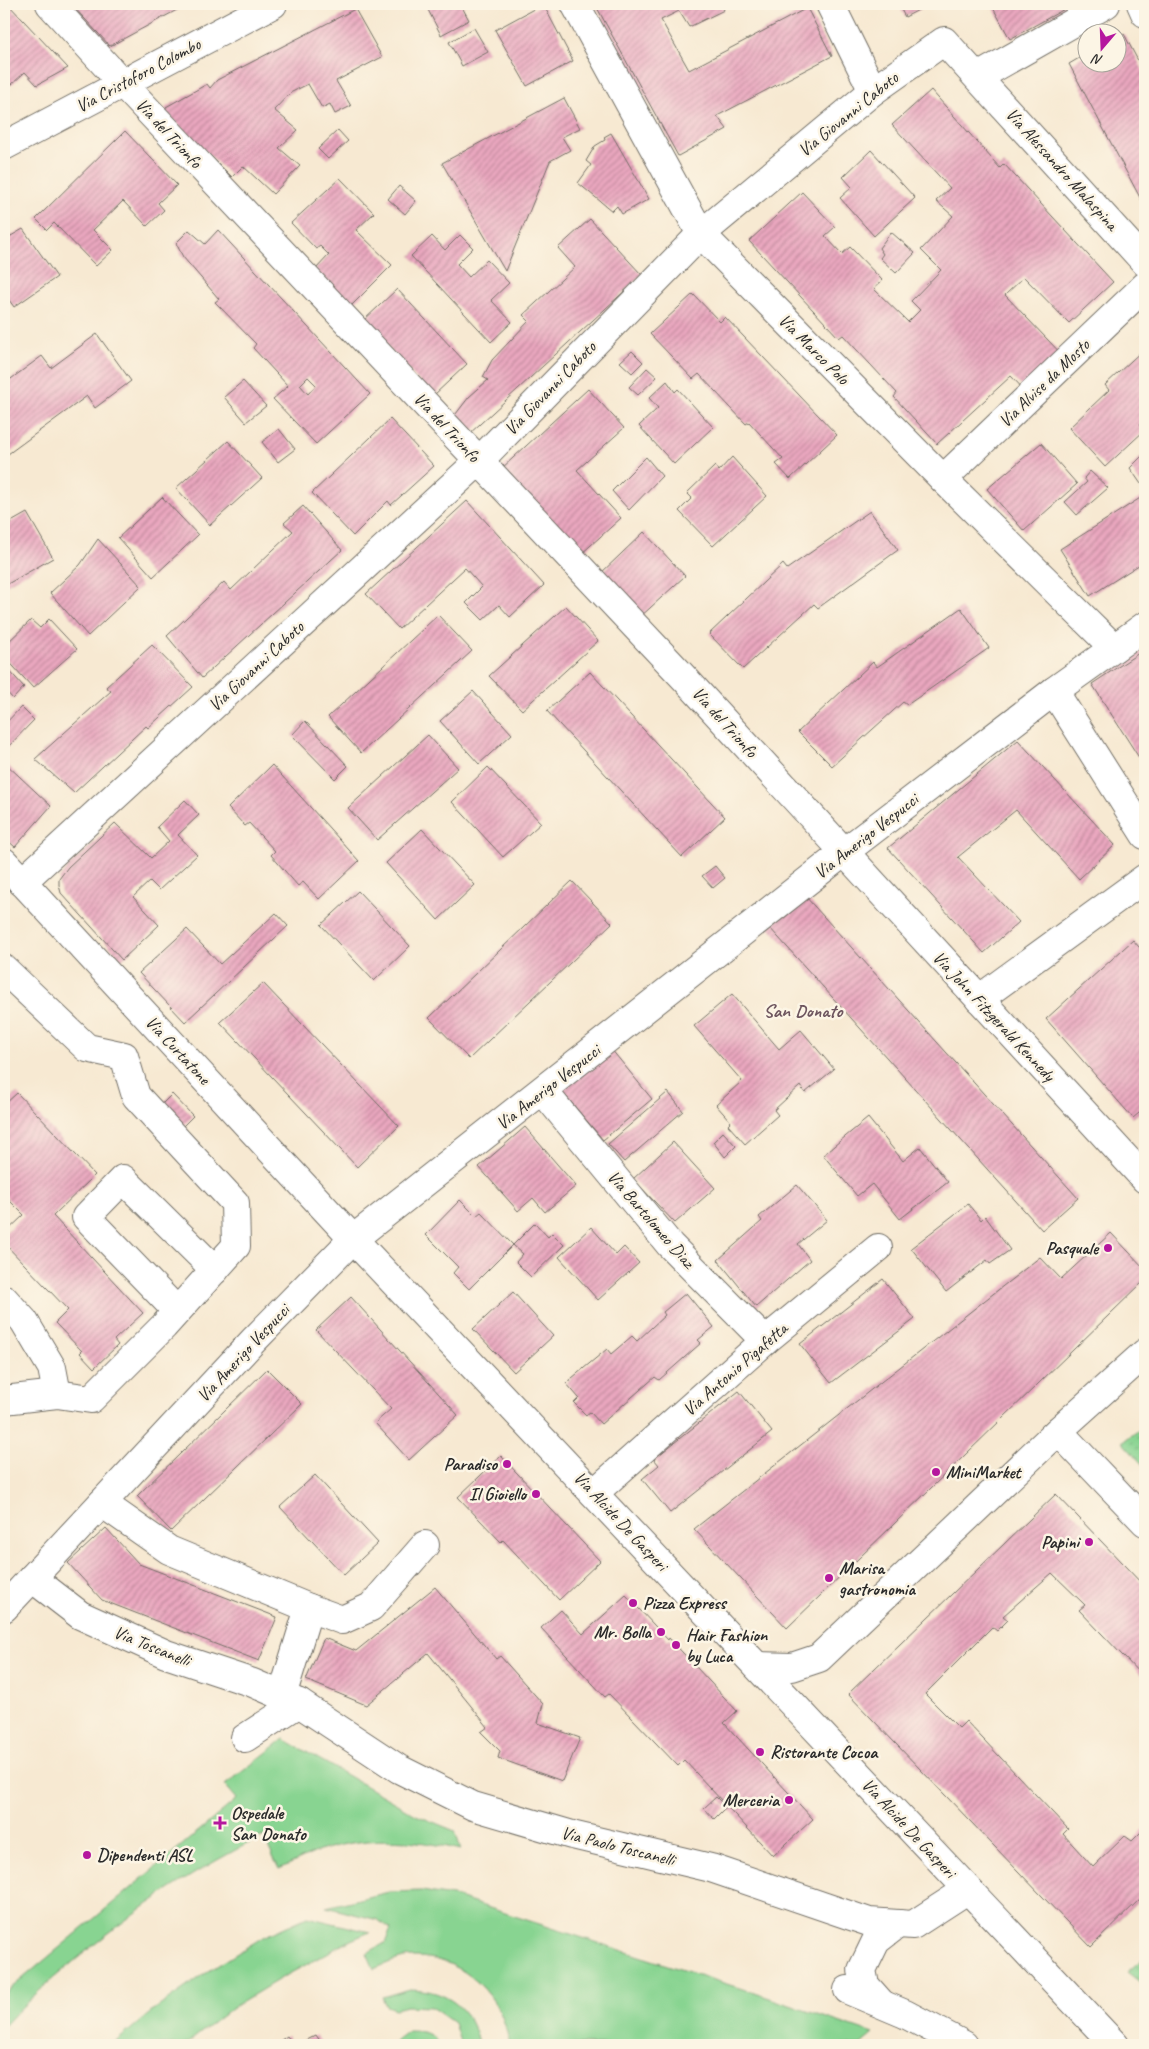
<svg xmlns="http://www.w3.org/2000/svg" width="1149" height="2049" viewBox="0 0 1149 2049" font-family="Caveat,sans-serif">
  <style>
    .grass { fill: #88d491; stroke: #5a805e }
    .park { fill: url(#park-dots); stroke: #5a805e }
    .building { fill: url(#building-hatch); fill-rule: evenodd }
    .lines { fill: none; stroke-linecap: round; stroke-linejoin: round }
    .minor-casing { stroke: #726e65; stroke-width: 30 }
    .minor { stroke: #fff; stroke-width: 28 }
    .poi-dot { fill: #b5179e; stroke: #fcf5e5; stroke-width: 2 }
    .labels { text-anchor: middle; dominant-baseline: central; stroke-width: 5; stroke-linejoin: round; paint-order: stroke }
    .street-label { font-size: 18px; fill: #2b2b2b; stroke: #fcf5e5 }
    .poi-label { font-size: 18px; font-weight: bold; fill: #2b2b2b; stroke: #fcf5e5; text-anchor: start }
    .neighbourhood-label { font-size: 19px; font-weight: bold; fill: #6e565f; stroke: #fcf5e5 }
  </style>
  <defs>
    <pattern id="park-dots" width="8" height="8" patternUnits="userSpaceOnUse" patternTransform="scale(1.25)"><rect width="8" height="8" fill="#88d491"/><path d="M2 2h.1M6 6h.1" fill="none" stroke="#76b67d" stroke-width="1.8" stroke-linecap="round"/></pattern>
    <pattern id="building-hatch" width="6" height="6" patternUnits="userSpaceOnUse" patternTransform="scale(1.25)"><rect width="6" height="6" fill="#eaa7bf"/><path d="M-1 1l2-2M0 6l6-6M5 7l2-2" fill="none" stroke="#be889b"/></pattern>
  </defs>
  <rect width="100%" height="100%" fill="#fcf5e5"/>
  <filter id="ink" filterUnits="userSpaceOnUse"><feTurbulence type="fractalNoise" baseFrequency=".02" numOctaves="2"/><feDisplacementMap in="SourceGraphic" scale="10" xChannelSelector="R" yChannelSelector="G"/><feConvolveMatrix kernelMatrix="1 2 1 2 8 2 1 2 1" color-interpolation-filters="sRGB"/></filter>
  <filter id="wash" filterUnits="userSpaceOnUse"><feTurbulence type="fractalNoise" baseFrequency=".0096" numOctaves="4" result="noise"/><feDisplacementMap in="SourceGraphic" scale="20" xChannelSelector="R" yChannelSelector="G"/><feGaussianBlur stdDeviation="1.12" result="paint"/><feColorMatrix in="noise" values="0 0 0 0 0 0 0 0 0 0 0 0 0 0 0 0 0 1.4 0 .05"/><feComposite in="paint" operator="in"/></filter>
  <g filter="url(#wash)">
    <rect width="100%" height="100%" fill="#f7e9d2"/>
    <!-- grass -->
    <g class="grass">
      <path d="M 284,1739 L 416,1815 L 455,1831 L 461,1850 C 413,1838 361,1835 314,1853 C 302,1858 291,1864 279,1869 L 263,1836 C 199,1867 140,1907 85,1952 C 57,1975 28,1999 4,2026 L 4,1994 L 237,1799 L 225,1785 Z"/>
      <path d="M 422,1891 L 452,1896 L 758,1994 L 873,2034 L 860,2045 L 509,2045 C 505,1998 463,1956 414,1957 C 400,1957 386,1964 374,1969 L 367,1953 L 385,1943 L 391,1929 L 378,1920 L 326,1907 L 389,1892 Z"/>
      <polygon points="307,1917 370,1932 351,1940 278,1980 235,2006 185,2045 112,2045 155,2009 209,1971 263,1937"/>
      <path d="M 410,1989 C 447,1990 472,2008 478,2045 L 461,2045 L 454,2023 L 431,2007 L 406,2006 L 395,2009 L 386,2006 L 382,1997 Z"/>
      <path d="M 408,2031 C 421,2031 434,2032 438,2045 L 394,2045 L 397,2039 Z"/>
    </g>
    <!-- park -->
    <g class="park">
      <polygon points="1145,1426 1145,1467 1122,1442"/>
      <polygon points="1145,1957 1145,1986 1127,1972"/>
    </g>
    <g id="blocks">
      <!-- building -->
      <g class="building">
        <polygon points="4,4 8,4 68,68 37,85 25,72 11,85 4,77"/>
        <polygon points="71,4 188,4 110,46"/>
        <polygon points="425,4 467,4 462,7 469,20 441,35"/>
        <polygon points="543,4 573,61 527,86 495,30"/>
        <polygon points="595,4 637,4 640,9 651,4 721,4 724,10 689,27 679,11 661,20 689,70 807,8 832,56 717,116 727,129 678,156"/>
        <polygon points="898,4 930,4 905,17"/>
        <polygon points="991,4 1069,4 1070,6 1010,39"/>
        <polygon points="355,9 382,57 336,81 351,106 335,114 330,104 322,108 308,84 290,93 274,110 298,130 279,148 300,166 273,194 243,166 232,177 165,112 166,107 207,84 210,88 217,80"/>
        <polygon points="474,28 488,52 462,66 449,42"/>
        <polygon points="1124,34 1145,74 1145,207 1069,64 1086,54 1086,62 1116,62 1116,38"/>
        <polygon points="931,90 1000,168 1004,164 1113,282 1069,323 1024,277 1005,295 1067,360 1030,396 1011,376 937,444 894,397 897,393 843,335 839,338 749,241 802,192 835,227 825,236 842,254 850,247 882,280 874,289 908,322 920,310 911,301 941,270 921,250 953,216 936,201 950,188 892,125"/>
        <polygon points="564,98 580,128 562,137 570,150 550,161 505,271 442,163"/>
        <polygon points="338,130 348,141 328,159 318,149"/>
        <polygon points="125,131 177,185 158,203 164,210 147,226 123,201 93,230 113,250 96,266 54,223 47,230 36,219"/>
        <polygon points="611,133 649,199 622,214 617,206 612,211 578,183 591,165 586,161 595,146 605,140 604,137"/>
        <polygon points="871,150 915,198 874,236 840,198 852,187 843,177"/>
        <polygon points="340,178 374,213 356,230 392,265 350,307 315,270 329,255 320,246 316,249 291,223"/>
        <polygon points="399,186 416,201 405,214 388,199"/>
        <polygon points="590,219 642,275 468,435 452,419 469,397 488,380 483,377 492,360 529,321 523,315 575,267 558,248"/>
        <polygon points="23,229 57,277 14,307 4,293 4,240"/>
        <path d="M 189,230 L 205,244 L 218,230 L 370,394 L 316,444 L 273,399 L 288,386 L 253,348 L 256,344 L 215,302 L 219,299 L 183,257 L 176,243 ZM 308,377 L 316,385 L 308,394 L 300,385 Z"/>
        <polygon points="891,232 915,253 896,273 880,258 883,254 879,248"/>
        <polygon points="460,235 473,248 457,264 469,277 487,260 509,283 491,300 512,322 491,342 411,256 432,236 445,250"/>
        <polygon points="397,289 467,364 433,396 363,321"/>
        <polygon points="693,294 720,322 725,317 837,435 790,479 776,464 783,459 749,422 746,424 699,374 693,379 650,334"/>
        <polygon points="97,334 131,381 95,408 87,396 8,454 4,447 4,384 42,356 51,368"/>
        <polygon points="1145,348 1145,420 1140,425 1145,430 1105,467 1069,428 1109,390 1105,385"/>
        <polygon points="632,351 643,362 632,373 620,362"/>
        <polygon points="647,368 657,377 638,395 629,387"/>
        <polygon points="243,381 266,406 246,422 224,397"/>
        <polygon points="667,381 675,392 678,389 713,427 674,464 639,426 658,408 649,398"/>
        <polygon points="588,389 624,428 577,470 621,518 580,555 501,469"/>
        <polygon points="390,419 434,466 391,505 388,501 353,536 312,493"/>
        <polygon points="279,429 295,449 278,462 262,442"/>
        <polygon points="228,441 262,478 210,525 176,488"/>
        <polygon points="1041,443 1077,484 1024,531 987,489"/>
        <polygon points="1145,453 1145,481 1141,484 1130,468"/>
        <polygon points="646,457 662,476 629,510 612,491"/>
        <polygon points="732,457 767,496 713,546 679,511 692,498 687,493 715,466 719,471"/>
        <polygon points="1090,471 1108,488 1077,515 1065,502 1087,482 1084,478"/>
        <polygon points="1145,495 1145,561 1090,596 1060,549"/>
        <polygon points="162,497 198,535 153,577 118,538"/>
        <polygon points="467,501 544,585 510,617 499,605 483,620 466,603 482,587 465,568 399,629 366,594"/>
        <polygon points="303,506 342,550 202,678 167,636 224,582 231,590 293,531 284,523"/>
        <polygon points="870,511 898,550 818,608 814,604 743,669 709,634 783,564 787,569"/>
        <polygon points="27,513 53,558 4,586 4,526"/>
        <polygon points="644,532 685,576 639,618 599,575"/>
        <polygon points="98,539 141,586 88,636 50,593 80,565"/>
        <polygon points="566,606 598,641 522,710 489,676"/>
        <polygon points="961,608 989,648 907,705 903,702 832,766 798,732 873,662 877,667"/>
        <polygon points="438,615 472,651 361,753 328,717"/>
        <polygon points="49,619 77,649 33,688 4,656 4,646 31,620 40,628"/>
        <polygon points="152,645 193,687 148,728 146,726 74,793 35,759 111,691 106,687"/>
        <polygon points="1145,649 1145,767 1092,684"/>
        <polygon points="7,668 24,687 13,699 4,689 4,671"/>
        <polygon points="590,672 725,817 682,857 547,711"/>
        <polygon points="473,691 512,734 479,764 440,721"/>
        <polygon points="21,707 34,720 4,751 4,725"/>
        <polygon points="305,721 348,766 335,779 292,735"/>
        <polygon points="428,735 458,768 377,840 348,808"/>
        <polygon points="1018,740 1115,845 1079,879 1016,810 958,857 1019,922 984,953 888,848"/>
        <polygon points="4,762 51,806 15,847 4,837"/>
        <polygon points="272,765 359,861 319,899 303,882 298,886 271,855 275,851 249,823 245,826 228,808"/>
        <polygon points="488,767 541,823 503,857 452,802"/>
        <polygon points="185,800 199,815 178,835 197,855 159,890 150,881 133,897 159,925 122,960 61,893 59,885 59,879 68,867 115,823 151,858 169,841 157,827"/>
        <polygon points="422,829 475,885 438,920 386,863"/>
        <polygon points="715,866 725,878 713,888 702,876"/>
        <polygon points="572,881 612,923 469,1059 429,1018"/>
        <polygon points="358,891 410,946 374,981 321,925"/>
        <polygon points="805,896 1078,1198 1042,1230 769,927"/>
        <polygon points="276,913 288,926 185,1022 139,973 187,929 220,964"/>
        <polygon points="1133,940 1145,954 1145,1108 1133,1118 1046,1019"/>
        <polygon points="263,983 399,1126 357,1167 220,1022"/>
        <polygon points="732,994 779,1049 801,1030 834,1069 805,1093 800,1086 774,1110 778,1115 745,1144 728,1125 731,1122 716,1105 742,1081 694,1026"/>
        <polygon points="611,1049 652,1099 603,1140 561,1090"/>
        <polygon points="668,1092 683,1111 624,1162 608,1144"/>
        <polygon points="17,1093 95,1175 53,1216 143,1313 114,1340 118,1345 94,1368 80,1353 82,1351 55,1323 68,1310 4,1243 4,1234 24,1215 4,1195 4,1105"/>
        <polygon points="172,1094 193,1116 180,1129 159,1107"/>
        <polygon points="868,1118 903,1161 920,1147 948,1182 900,1219 872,1184 857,1196 823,1155"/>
        <polygon points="525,1127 576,1186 545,1212 533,1198 518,1211 479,1167"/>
        <polygon points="723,1132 736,1146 725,1157 713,1142"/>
        <polygon points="673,1142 715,1188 675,1223 633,1179"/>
        <polygon points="797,1185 827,1220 798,1244 810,1260 756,1307 718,1260 762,1221 759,1217"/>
        <polygon points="460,1200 476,1216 481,1212 513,1245 469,1289 453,1273 458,1267 426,1235"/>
        <polygon points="968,1204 981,1220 985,1216 1010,1250 990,1264 987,1260 946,1292 911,1248"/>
        <polygon points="535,1223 548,1237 552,1233 564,1245 531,1277 516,1262 523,1254 513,1245"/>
        <polygon points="591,1227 616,1255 624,1247 639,1263 598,1300 559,1257"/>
        <polygon points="1111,1233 1145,1269 1145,1280 787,1628 694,1529 1040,1257 1061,1279"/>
        <polygon points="883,1279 915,1319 831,1383 800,1344"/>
        <polygon points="513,1292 553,1336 514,1372 473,1329"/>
        <polygon points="686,1293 714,1327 698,1340 701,1343 659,1380 655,1377 601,1424 590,1412 586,1415 574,1403 579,1398 566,1383 607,1349 611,1354 632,1336 637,1341 665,1315 663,1312"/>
        <polygon points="351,1297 458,1415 409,1460 375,1423 391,1409 316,1330"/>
        <polygon points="267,1369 302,1404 171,1531 137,1496"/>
        <polygon points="739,1391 772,1432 670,1513 642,1479 659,1465 654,1459"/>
        <polygon points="501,1456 600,1561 559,1600 503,1540 501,1542 458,1497"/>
        <polygon points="315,1475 378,1543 344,1575 280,1507"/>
        <polygon points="1056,1494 1145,1587 1145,1679 1079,1610 1085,1605 1052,1573 1003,1616 1008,1620 997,1631 992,1627 925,1694 959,1728 966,1721 1068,1829 1063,1834 1093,1867 1125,1836 1132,1841 1145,1828 1145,1894 1091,1947 848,1694"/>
        <polygon points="106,1528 139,1564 277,1617 259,1661 102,1600 68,1563"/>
        <polygon points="435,1587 496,1659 500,1656 543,1704 538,1723 580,1738 562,1781 498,1758 500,1751 481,1732 488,1727 428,1653 366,1705 306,1680 324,1638 356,1651"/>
        <polygon points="626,1595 668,1640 669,1638 737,1711 724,1723 813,1819 773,1856 684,1760 678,1766 609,1694 605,1697 541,1628 561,1610 583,1634"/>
        <polygon points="716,1797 726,1807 714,1819 704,1808"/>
        <polygon points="316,2035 323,2045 296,2045"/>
        <polygon points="287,2036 294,2045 274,2045"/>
      </g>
    </g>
  </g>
  <g filter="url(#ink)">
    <use href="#blocks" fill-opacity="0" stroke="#726e65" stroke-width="1"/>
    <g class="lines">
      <!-- minor casing -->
      <g class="minor-casing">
        <g id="minor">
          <polyline points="50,4 123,84 688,682 1145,1179"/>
          <polyline points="575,4 701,234 943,479 1114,648"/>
          <polyline points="830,4 873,91"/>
          <polyline points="1141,4 1145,13"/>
          <polyline points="978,77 1106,4"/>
          <polyline points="4,146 273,4"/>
          <polyline points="943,479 1145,286"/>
          <polyline points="1054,691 1145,835"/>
          <polyline points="4,862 353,1239 1115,2045"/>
          <polyline points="22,882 479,461 701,234 873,91 944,41 1145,262"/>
          <polyline points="4,969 87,1048 124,1056 136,1096 235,1203 236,1246 164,1326 91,1399 57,1394 4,1400"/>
          <polyline points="979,999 1145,878"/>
          <polyline points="543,1091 670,1245 765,1341"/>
          <polyline points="4,1299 24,1321 52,1368 57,1394"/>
          <polyline points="177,1311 86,1217 123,1179 215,1270"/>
          <polyline points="1058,1431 1145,1522"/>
          <polyline points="594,1493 765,1341 878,1248"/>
          <polyline points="102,1503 169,1550 309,1608 282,1696"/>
          <polyline points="32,1578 80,1615 166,1654 253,1683 299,1703 399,1769 473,1806 572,1835 711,1868 869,1922 913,1925 967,1890"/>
          <polyline points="4,1608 254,1340 353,1239 843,853 1054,691 1145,626"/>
          <polyline points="309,1608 342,1620 371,1607 425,1545"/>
          <polyline points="757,1666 792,1667 819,1658 1058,1431 1145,1353"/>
          <polyline points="245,1738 299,1703"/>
          <polyline points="848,1990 905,2014 964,2045"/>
          <polyline points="881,2003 865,1985 862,1970 876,1941 898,1924"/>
        </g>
      </g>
      <!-- minor -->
      <use href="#minor" class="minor"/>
    </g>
  </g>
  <!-- markers -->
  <g class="poi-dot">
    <circle cx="1108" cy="1248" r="5"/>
    <circle cx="507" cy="1464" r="5"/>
    <circle cx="936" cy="1472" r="5"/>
    <circle cx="536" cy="1494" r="5"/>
    <circle cx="1089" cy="1542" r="5"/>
    <circle cx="829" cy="1578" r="5"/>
    <circle cx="633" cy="1603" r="5"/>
    <circle cx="661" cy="1632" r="5"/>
    <circle cx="676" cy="1645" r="5"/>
    <circle cx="760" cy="1752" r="5"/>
    <circle cx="789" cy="1800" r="5"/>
    <path d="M217.5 1815.5h5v5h5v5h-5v5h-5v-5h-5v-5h5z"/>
    <circle cx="87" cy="1855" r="5"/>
  </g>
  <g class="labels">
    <!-- street labels -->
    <g class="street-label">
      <text transform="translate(138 75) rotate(-28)">Via Cristoforo Colombo</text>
      <text transform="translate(848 114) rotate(-39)">Via Giovanni Caboto</text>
      <text transform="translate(169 133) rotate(47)">Via del Trionfo</text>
      <text transform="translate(1062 169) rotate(48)">Via Alessandro Malaspina</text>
      <text transform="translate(814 349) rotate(45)">Via Marco Polo</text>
      <text transform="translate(1044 383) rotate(-44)">Via Alvise da Mosto</text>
      <text transform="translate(550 388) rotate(-46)">Via Giovanni Caboto</text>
      <text transform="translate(447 427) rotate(47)">Via del Trionfo</text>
      <text transform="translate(256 666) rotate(-43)">Via Giovanni Caboto</text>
      <text transform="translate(725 722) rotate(48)">Via del Trionfo</text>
      <text transform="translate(866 836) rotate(-38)">Via Amerigo Vespucci</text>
      <text transform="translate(994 1016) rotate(47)">Via John Fitzgerald Kennedy</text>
      <text transform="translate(178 1050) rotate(47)">Via Curtatone</text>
      <text transform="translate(548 1087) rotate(-38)">Via Amerigo Vespucci</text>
      <text transform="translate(651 1219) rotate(49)">Via Bartolomeo Diaz</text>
      <text transform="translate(243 1353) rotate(-47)">Via Amerigo Vespucci</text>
      <text transform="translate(735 1369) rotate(-41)">Via Antonio Pigafetta</text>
      <text transform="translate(621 1521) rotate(47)">Via Alcide De Gasperi</text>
      <text transform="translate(152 1646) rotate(22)">Via Toscanelli</text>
      <text transform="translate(909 1828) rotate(47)">Via Alcide De Gasperi</text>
      <text transform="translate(618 1846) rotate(14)">Via Paolo Toscanelli</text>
    </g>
    <!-- poi labels -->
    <g class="poi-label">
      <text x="1098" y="1248" text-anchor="end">Pasquale</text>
      <text x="497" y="1464" text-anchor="end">Paradiso</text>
      <text x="946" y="1472">MiniMarket</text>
      <text x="526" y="1494" text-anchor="end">Il Gioiello</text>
      <text x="1079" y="1542" text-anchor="end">Papini</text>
      <text x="839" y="1568">Marisa<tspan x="839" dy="21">gastronomia</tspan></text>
      <text x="643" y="1603">Pizza Express</text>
      <text x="651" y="1632" text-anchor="end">Mr. Bolla</text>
      <text x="686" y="1635">Hair Fashion<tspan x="686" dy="21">by Luca</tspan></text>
      <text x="770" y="1752">Ristorante Cocoa</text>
      <text x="779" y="1800" text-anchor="end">Merceria</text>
      <text x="231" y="1813">Ospedale<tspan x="231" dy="21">San Donato</tspan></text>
      <text x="97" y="1855">Dipendenti ASL</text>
    </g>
    <!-- neighbourhood labels -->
    <g class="neighbourhood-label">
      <text x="803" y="1011">San Donato</text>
    </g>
  </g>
  <!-- margin -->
  <rect width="1149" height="2049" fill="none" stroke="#fcf5e5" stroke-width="20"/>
  <!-- north arrow -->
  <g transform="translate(1102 48) rotate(199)"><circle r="24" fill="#fcf5e5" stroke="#a8a49b"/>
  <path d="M0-4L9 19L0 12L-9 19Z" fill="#b5179e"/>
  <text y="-8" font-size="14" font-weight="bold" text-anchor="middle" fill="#2b2b2b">N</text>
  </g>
</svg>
